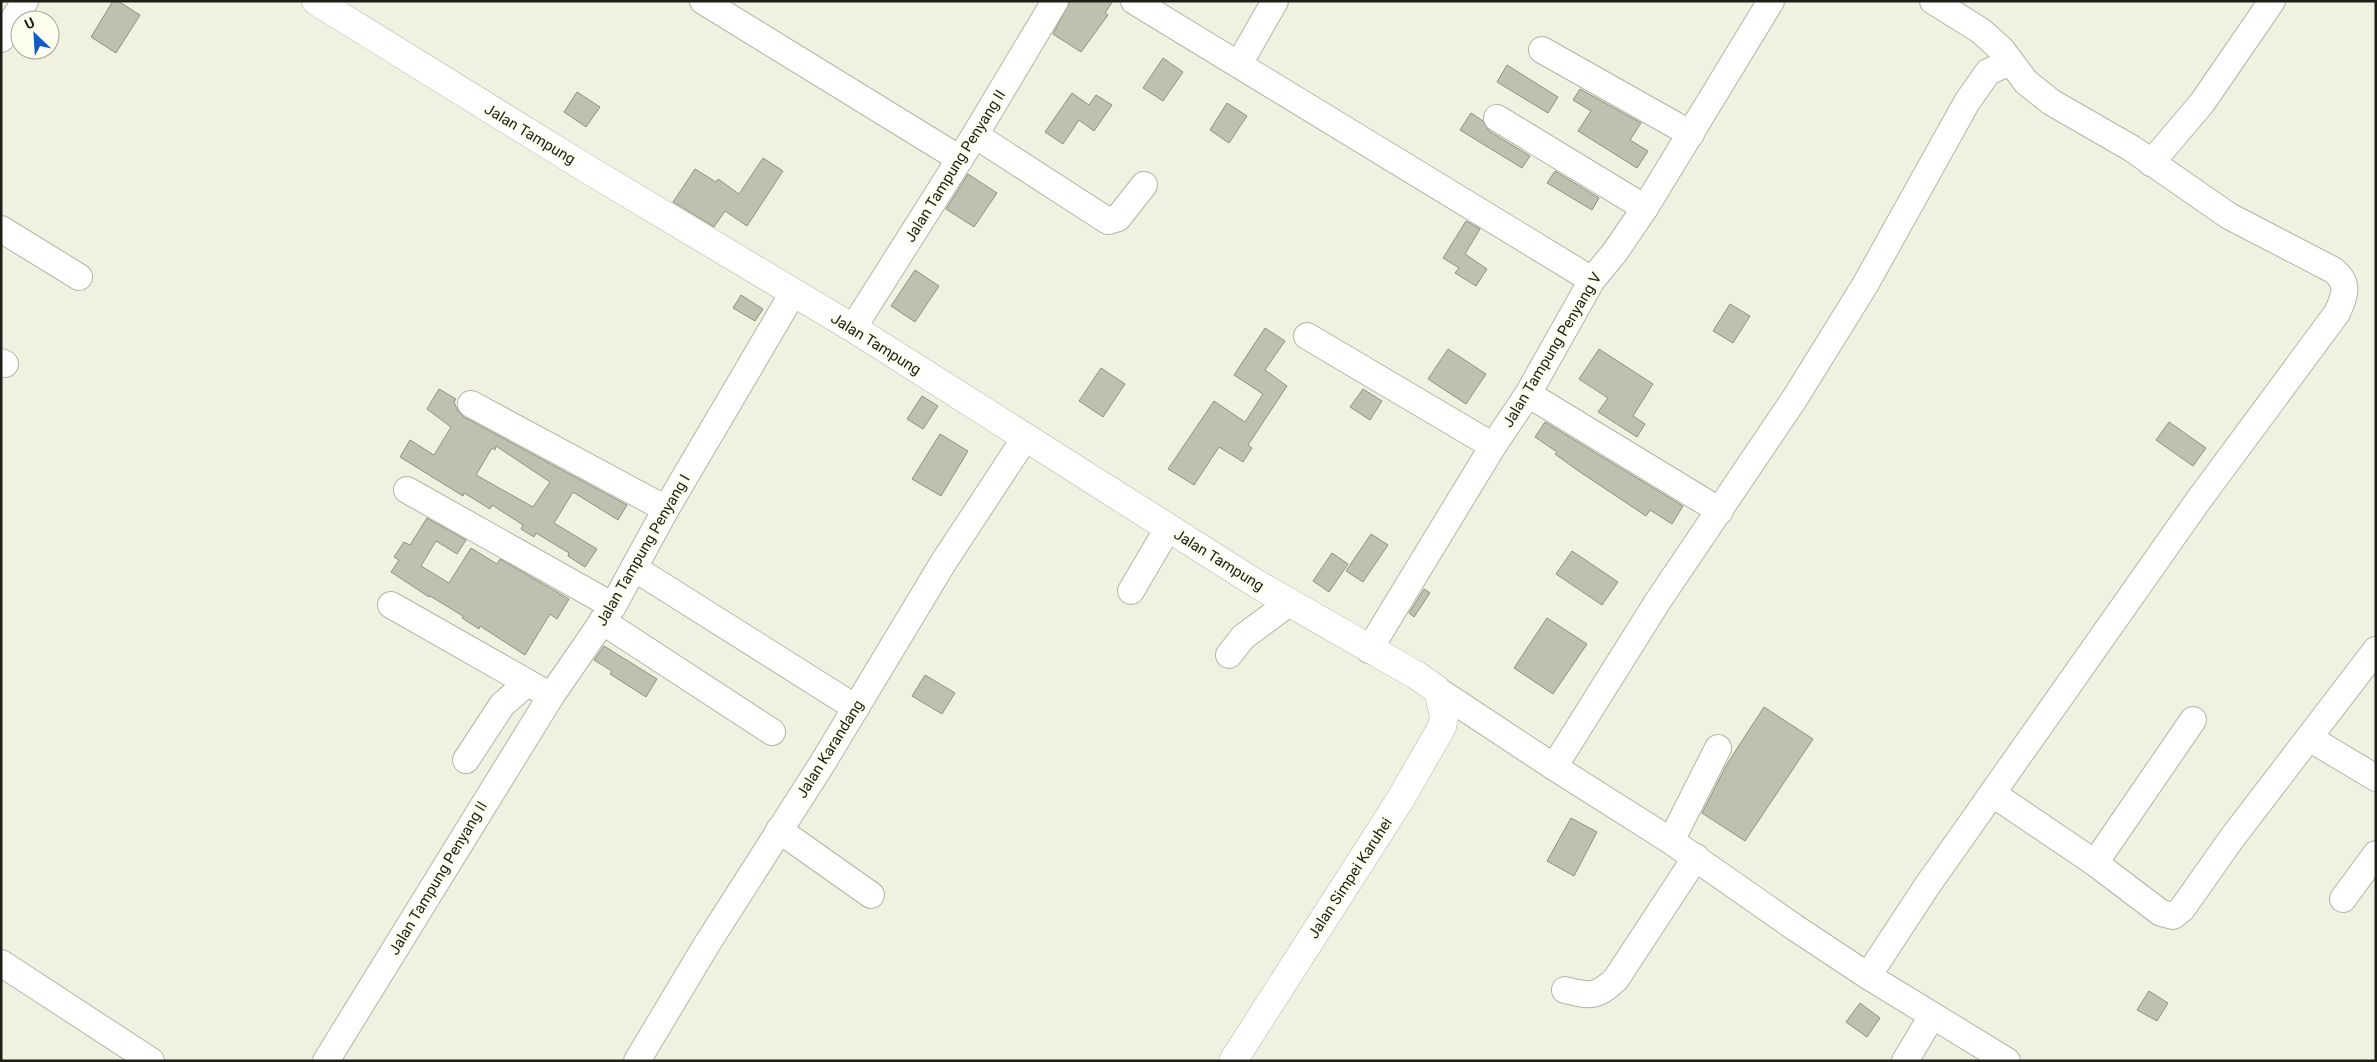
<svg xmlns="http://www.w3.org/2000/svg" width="2377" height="1062" viewBox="0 0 2377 1062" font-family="Roboto,sans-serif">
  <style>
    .building { fill: #c0c0b0; stroke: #909181; fill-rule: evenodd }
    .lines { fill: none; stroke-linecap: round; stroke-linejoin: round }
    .minor-casing { stroke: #b5b5a5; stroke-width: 28 }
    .major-casing { stroke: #b5b5a5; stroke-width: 29 }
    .minor { stroke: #fff; stroke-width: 26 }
    .major { stroke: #fff; stroke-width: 28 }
    .labels { text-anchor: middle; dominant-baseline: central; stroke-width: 5; stroke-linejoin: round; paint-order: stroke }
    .street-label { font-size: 15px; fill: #1e1e18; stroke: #fdfeed }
  </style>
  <rect width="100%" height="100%" fill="#f0f1e0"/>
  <!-- building -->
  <g class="building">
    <polygon points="113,1 118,1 140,15 116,53 91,37"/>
    <polygon points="1070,1 1113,1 1105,13 1108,15 1081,52 1053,34"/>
    <polygon points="1163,58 1183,72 1163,101 1143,88"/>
    <polygon points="1507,65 1558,97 1548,113 1497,82"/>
    <polygon points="1580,89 1641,123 1630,140 1648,151 1637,168 1578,131 1591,111 1573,100"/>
    <polygon points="577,92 600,107 586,127 564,112"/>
    <polygon points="1072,93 1089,105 1096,95 1112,105 1094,131 1079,120 1063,144 1045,132"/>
    <polygon points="1227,103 1247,116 1229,143 1210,130"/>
    <polygon points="1471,113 1483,121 1489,131 1530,156 1522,168 1460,130"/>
    <polygon points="763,158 783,171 747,226 725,211 714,227 673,202 695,169 716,182 718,179 739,194"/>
    <polygon points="1555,171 1599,198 1592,210 1547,183"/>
    <polygon points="968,174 997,193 974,227 946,209"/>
    <polygon points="1466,221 1480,229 1465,254 1487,269 1476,286 1455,273 1459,268 1443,258"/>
    <polygon points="915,270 939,286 915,322 891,306"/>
    <polygon points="741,295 763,309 755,321 733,308"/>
    <polygon points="1730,304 1750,316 1733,343 1713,331"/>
    <polygon points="1265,328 1285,341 1265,370 1287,386 1248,445 1252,448 1243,462 1219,447 1194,485 1168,469 1214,401 1245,422 1263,394 1234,375"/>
    <polygon points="1448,349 1486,374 1466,404 1428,379"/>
    <polygon points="1599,349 1653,384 1633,416 1645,424 1637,437 1598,412 1608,398 1579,379"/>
    <polygon points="1101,368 1125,384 1103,417 1079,401"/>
    <path d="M 439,389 L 456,399 L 454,402 L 458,411 L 464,417 L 627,505 L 618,520 L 573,492 L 554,523 L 597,549 L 585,567 L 568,556 L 569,553 L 536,533 L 534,537 L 521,529 L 523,525 L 492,505 L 490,509 L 464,493 L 463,496 L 400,457 L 410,440 L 434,455 L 451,427 L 427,409 ZM 496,446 L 550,482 L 533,507 L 476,475 L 492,448 L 495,450 Z"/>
    <polygon points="1363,389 1382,401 1370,420 1350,407"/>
    <polygon points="922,396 938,406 923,429 907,419"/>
    <polygon points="1545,422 1683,506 1672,524 1650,510 1646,516 1577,470 1555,454 1557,452 1535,437"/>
    <polygon points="2169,422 2206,448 2193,466 2156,440"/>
    <polygon points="940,434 968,451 941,496 912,479"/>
    <polygon points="427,518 466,540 457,554 436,541 421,566 449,583 471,548 497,564 500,559 569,599 557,619 550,614 525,655 480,626 479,629 462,618 463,616 430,596 429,597 391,572 399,560 394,557 404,542 410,545"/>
    <polygon points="1371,534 1388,545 1363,582 1346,571"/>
    <polygon points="1572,551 1618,582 1602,605 1556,574"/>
    <polygon points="1332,553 1348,564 1329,592 1313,581"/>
    <polygon points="1424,589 1430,593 1414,617 1409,613"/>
    <polygon points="1547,618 1587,644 1553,694 1514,668"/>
    <polygon points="604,646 657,679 646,697 610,674 612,671 594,660"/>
    <polygon points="925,675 955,693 942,714 912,696"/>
    <polygon points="1764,707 1813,739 1745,841 1702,813 1727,764"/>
    <polygon points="1571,818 1597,832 1574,876 1547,861"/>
    <polygon points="2149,991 2168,1003 2157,1021 2137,1010"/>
    <polygon points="1860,1003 1880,1018 1867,1037 1846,1022"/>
  </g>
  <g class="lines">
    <!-- minor casing -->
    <g class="minor-casing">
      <g id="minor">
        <polyline points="703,1 960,159"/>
        <polyline points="1134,1 1592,280"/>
        <polyline points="1,39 25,1"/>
        <polyline points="1542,50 1691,134"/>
        <polyline points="1239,64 1275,1"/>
        <polyline points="1497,118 1645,208"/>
        <polyline points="975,135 1108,221 1118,218 1144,185"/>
        <polyline points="2151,163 2202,103 2272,1"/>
        <polyline points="1,229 79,277"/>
        <polyline points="853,328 975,135 1055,1"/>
        <polyline points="1307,336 1493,446"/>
        <polyline points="1,362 5,364"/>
        <polyline points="1528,394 1720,511"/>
        <polyline points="471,404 666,509"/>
        <polyline points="407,490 613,606"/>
        <polyline points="634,568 856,708"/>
        <polyline points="1131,591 1168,528"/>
        <polyline points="391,605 551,696 613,606 666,509 793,293"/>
        <polyline points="602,621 772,732"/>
        <polyline points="1369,650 1493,446 1528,394 1592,280 1615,252 1645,208 1771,1"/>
        <polyline points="1229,655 1243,637 1289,603"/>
        <polyline points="1436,689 1554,767 1671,841 1794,927 1868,976 2007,1061"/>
        <polyline points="2309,738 2376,778"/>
        <polyline points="466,760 502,705 527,683"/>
        <polyline points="1554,767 1658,601 1795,398 1865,285 1967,102 1988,72 2010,62"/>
        <polyline points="1993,794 2095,863 2161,913 2173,916 2182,909 2232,838 2376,650"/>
        <polyline points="779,830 871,895"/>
        <polyline points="1671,841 1718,748"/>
        <polyline points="2095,863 2193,720"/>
        <polyline points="2343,899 2376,854"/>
        <polyline points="1,963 151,1061"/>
        <path d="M 1868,976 L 1927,886 L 2198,501 L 2337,313 C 2345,296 2350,283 2333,270 L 2229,216 L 2131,148 L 2051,102 L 2026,82 L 2002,50 L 1981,31 L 1933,1"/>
        <path d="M 1565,990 C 1589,996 1597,998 1616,979 L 1696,857"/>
        <polyline points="326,1061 551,696"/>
        <polyline points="637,1061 707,944 822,764 943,563 1025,438"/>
        <polyline points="1905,1061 1932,1016"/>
      </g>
    </g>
    <!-- major casing -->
    <g class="major-casing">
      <polyline id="major" points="316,1 584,167 853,328 1257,584 1416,675 1436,689 1439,694 1444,717 1442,727 1400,800 1233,1061"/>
    </g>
    <!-- minor -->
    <use href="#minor" class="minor"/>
    <!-- major -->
    <use href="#major" class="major"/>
  </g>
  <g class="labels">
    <!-- street labels -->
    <g class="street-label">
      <text transform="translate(530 134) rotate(31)">Jalan Tampung</text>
      <text transform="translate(955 166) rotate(-58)">Jalan Tampung Penyang II</text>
      <text transform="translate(876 344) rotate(32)">Jalan Tampung</text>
      <text transform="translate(1552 350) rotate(-59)">Jalan Tampung Penyang V</text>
      <text transform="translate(643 550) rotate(-60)">Jalan Tampung Penyang I</text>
      <text transform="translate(1219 560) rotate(32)">Jalan Tampung</text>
      <text transform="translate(830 749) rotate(-58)">Jalan Karandang</text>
      <text transform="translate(438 878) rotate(-59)">Jalan Tampung Penyang II</text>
      <text transform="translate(1350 878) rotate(-57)">Jalan Simpei Karuhei</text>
    </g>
  </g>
  <!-- border -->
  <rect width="2377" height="1062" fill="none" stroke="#1e1e18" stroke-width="5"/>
  <!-- north arrow -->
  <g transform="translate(35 35) rotate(335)"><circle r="24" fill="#fdfeed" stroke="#a4a498"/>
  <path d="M0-4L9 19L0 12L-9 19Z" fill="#115bc6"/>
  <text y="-8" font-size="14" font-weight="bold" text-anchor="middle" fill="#1e1e18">U</text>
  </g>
</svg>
